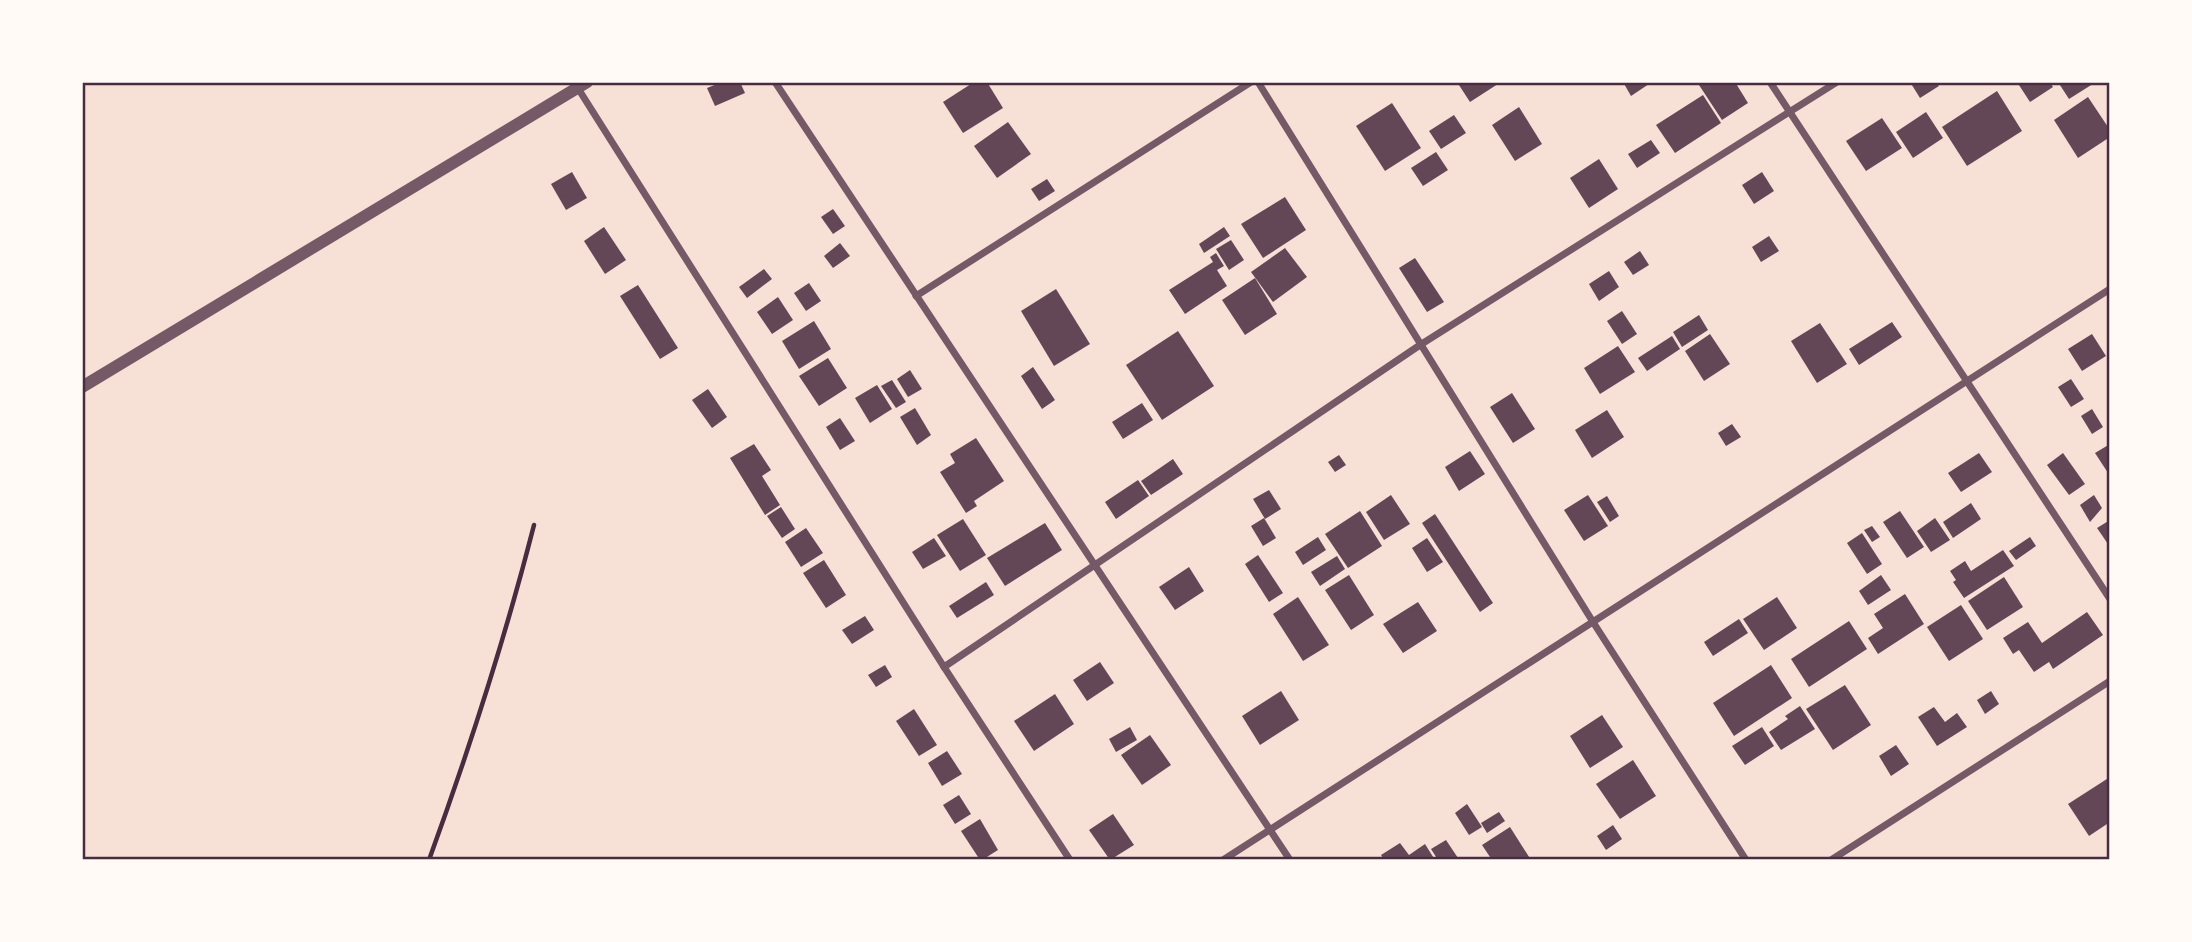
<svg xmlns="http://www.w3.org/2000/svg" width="2192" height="942" viewBox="0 0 2192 942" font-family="Quicksand,sans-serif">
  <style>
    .building { fill: #644757 }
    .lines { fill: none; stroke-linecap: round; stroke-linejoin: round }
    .path { stroke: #4a2c40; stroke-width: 4.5 }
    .minor { stroke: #755966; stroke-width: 7 }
    .tertiary { stroke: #755966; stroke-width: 12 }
    .neatline { fill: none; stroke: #4a2c40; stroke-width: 2.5 }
  </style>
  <rect width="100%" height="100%" fill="#f7e1d7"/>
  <!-- building -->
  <g class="building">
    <polygon points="722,82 740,82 745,93 715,106 707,88"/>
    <polygon points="974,82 987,82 1003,108 963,133 943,102"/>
    <polygon points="1457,82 1501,82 1470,102"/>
    <polygon points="1623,82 1652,82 1631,96"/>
    <polygon points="1704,82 1735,82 1748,103 1722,120 1699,85"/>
    <polygon points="1910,82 1936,82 1939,86 1920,98"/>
    <polygon points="2017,82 2050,82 2053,87 2030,102"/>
    <polygon points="2058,82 2096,82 2069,99"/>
    <polygon points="1997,91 2022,131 1967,166 1942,127"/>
    <polygon points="1703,95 1721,123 1675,153 1656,125"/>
    <polygon points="2088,97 2110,130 2110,137 2078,158 2054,120"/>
    <polygon points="1392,103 1421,148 1385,171 1356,126"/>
    <polygon points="1519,107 1542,144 1515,161 1492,125"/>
    <polygon points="1926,112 1943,138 1913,158 1896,132"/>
    <polygon points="1454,115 1466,133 1441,149 1429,131"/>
    <polygon points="1882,118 1902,148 1866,171 1846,141"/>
    <polygon points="1008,122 1031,154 997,178 974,146"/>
    <polygon points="1651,140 1660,153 1637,168 1628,154"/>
    <polygon points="1436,152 1448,170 1423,186 1411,168"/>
    <polygon points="1599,159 1618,189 1589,208 1570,178"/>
    <polygon points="572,172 587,198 566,210 551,184"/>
    <polygon points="1762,172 1774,191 1754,204 1742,185"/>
    <polygon points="1047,179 1055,191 1039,201 1031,189"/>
    <polygon points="1285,197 1306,230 1263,258 1241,224"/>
    <polygon points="833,209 845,226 833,234 821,217"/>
    <polygon points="604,227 626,260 605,274 584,241"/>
    <polygon points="1224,227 1230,236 1204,253 1199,244"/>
    <polygon points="1769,236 1779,251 1761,262 1752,247"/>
    <polygon points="1231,240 1244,260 1229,270 1216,249"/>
    <polygon points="840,243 850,256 833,268 824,256"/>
    <polygon points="1285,248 1307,277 1273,302 1251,272"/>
    <polygon points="1640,251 1649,265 1633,275 1624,262"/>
    <polygon points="1216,253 1224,266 1217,270 1227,286 1185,314 1169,290 1213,262 1210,257"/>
    <polygon points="1415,258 1444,302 1427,312 1399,268"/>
    <polygon points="764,269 772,279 747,298 739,287"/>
    <polygon points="1609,271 1619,287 1599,301 1589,284"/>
    <polygon points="1255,278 1277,314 1245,335 1222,300"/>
    <polygon points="809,283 821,301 806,311 794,293"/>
    <polygon points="638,285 678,348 660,359 620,296"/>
    <polygon points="1056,289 1090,344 1054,366 1021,311"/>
    <polygon points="778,297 793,320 772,334 757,312"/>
    <polygon points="1622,311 1637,334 1622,344 1607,321"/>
    <polygon points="1699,315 1708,330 1682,347 1673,332"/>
    <polygon points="814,321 831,349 799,369 782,341"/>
    <polygon points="1892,322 1902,337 1859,365 1849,349"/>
    <polygon points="1820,323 1847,364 1817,383 1791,341"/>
    <polygon points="1178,331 1214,386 1162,420 1126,365"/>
    <polygon points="1710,334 1730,364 1704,381 1685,351"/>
    <polygon points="2092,334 2106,356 2082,371 2068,349"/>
    <polygon points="1672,336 1680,349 1647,371 1638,358"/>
    <polygon points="1618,346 1635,372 1600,394 1584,368"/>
    <polygon points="828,358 847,388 819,406 799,376"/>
    <polygon points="1033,367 1055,400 1042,409 1021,376"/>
    <polygon points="910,370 922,389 908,397 897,379"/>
    <polygon points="2071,379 2084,399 2071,407 2058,387"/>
    <polygon points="892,380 906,402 896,408 881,386"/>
    <polygon points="877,385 892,409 870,423 855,398"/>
    <polygon points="708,389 727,417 712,428 692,400"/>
    <polygon points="1512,393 1535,429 1513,443 1490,407"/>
    <polygon points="1142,403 1153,420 1123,439 1112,422"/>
    <polygon points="915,408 931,435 917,445 900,417"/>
    <polygon points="2092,409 2103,427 2092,434 2081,416"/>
    <polygon points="1607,410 1624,437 1592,458 1575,430"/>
    <polygon points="840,418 855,441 840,450 826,427"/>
    <polygon points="1732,424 1741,437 1726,446 1718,433"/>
    <polygon points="976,438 1004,481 974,501 977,506 966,513 940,472 955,463 950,454"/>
    <polygon points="754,444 771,470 762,476 780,505 765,515 730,458"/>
    <polygon points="2110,444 2110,476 2095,453"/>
    <polygon points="1470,451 1485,474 1459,491 1445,467"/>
    <polygon points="1979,453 1992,472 1961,492 1948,473"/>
    <polygon points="2063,453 2085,484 2069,495 2047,465"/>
    <polygon points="1339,455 1346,465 1335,472 1328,462"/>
    <polygon points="1173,459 1183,474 1151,495 1141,481"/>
    <polygon points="1138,480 1149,496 1116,519 1105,502"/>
    <polygon points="1269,490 1281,509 1265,519 1253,499"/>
    <polygon points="1391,495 1410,524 1384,540 1366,512"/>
    <polygon points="1588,495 1608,526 1584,541 1564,510"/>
    <polygon points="2094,495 2102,508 2090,522 2080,505"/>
    <polygon points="1607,496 1619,516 1610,522 1597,502"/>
    <polygon points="1971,503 1981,519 1953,538 1943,522"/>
    <polygon points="781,507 795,529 782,538 767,516"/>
    <polygon points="1360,511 1382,546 1348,568 1325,534"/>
    <polygon points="1900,511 1924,547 1907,558 1883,522"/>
    <polygon points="1435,514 1493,603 1480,612 1422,523"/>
    <polygon points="1264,518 1276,538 1263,546 1251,526"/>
    <polygon points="1935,518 1950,540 1931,552 1917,531"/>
    <polygon points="963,519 986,555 960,571 937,535"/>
    <polygon points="2110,520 2110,547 2097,528"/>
    <polygon points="1045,523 1062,550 1005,586 987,558"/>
    <polygon points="1872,526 1880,537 1872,542 1864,530"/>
    <polygon points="806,528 823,553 801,567 785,542"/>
    <polygon points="1862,533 1882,564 1867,574 1847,543"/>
    <polygon points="1318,537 1326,550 1303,565 1295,552"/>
    <polygon points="2030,537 2036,546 2016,560 2009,551"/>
    <polygon points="934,538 946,556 923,569 912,552"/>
    <polygon points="1427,538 1443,562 1427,572 1412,548"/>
    <polygon points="2003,550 2014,566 1964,598 1953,582 1956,580 1950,571 1965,561 1971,571"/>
    <polygon points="1258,555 1283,593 1269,602 1245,564"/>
    <polygon points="1337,556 1345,569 1320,586 1311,572"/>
    <polygon points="824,560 846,595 826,608 803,573"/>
    <polygon points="1189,567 1204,591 1175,610 1159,587"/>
    <polygon points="1349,575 1374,615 1351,630 1325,590"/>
    <polygon points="1881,575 1891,590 1868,605 1859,591"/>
    <polygon points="2004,577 2023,607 1987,630 1968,601"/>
    <polygon points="986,582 994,595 957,618 949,606"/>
    <polygon points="1905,594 1924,624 1878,654 1868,638 1883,628 1874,614"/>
    <polygon points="1298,597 1329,645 1303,661 1273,614"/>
    <polygon points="1777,597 1797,628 1764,650 1743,619"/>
    <polygon points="1418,602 1437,631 1403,653 1383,624"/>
    <polygon points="1961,605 1983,639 1949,661 1927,627"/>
    <polygon points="2087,612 2103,635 2053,669 2049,662 2034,672 2019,650 2013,654 2003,638 2028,622 2042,643"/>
    <polygon points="865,616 874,630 852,644 842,630"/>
    <polygon points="1739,619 1748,633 1713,656 1704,642"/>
    <polygon points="1849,621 1867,649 1809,687 1791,659"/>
    <polygon points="1100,662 1114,683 1087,701 1073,680"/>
    <polygon points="885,665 892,677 876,687 868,675"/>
    <polygon points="1771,665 1792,698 1734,736 1713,703"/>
    <polygon points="1845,685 1871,725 1833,750 1806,709"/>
    <polygon points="1281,691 1299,720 1260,745 1242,716"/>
    <polygon points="1991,691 1999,704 1985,714 1977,700"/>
    <polygon points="1055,694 1074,724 1034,751 1014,721"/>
    <polygon points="1800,706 1815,729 1781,750 1769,732 1788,719 1785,716"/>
    <polygon points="1934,707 1945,722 1957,713 1967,727 1937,746 1918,717"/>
    <polygon points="914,709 937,745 919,756 896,721"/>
    <polygon points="1602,715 1623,747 1590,768 1570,736"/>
    <polygon points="1130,727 1137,740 1116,752 1109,739"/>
    <polygon points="1762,727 1774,746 1745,765 1732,746"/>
    <polygon points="1150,735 1171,765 1142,785 1121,755"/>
    <polygon points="1896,745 1909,764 1891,776 1879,756"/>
    <polygon points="947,751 962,774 942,786 928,763"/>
    <polygon points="1633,760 1656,796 1620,819 1596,784"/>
    <polygon points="2110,777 2110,822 2089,836 2068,804"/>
    <polygon points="959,795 971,814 955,824 943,805"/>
    <polygon points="1467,804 1482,827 1469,835 1455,813"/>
    <polygon points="1499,812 1505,821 1487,833 1481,823"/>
    <polygon points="1113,814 1134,845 1110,860 1089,830"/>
    <polygon points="980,819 998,850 982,860 980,860 961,831"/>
    <polygon points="1613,825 1622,839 1606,850 1597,836"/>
    <polygon points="1510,827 1531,860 1492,860 1482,845"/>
    <polygon points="1446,840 1458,858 1455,860 1438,860 1431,849"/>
    <polygon points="1400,843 1409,855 1425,844 1435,860 1412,860 1410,857 1407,860 1384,860 1381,855"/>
  </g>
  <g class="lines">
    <!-- path -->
    <path class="path" d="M 429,860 C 469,750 505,639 534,525"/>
    <!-- minor -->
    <g class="minor">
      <polyline points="574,82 944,667 1070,860"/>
      <polyline points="775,82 1290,860"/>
      <polyline points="1258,82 1593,622 1746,860"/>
      <polyline points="1770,82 2110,599"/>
      <polyline points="916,296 1251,82"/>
      <polyline points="944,667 1420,345 1837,82"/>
      <polyline points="1223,860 2110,289"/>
      <polyline points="1831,860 2110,681"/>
    </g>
    <!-- tertiary -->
    <polyline class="tertiary" points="82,387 587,82"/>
  </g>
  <!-- border -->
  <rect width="2192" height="942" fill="none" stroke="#fffaf5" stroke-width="168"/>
  <rect x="84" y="84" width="2024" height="774" class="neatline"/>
</svg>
